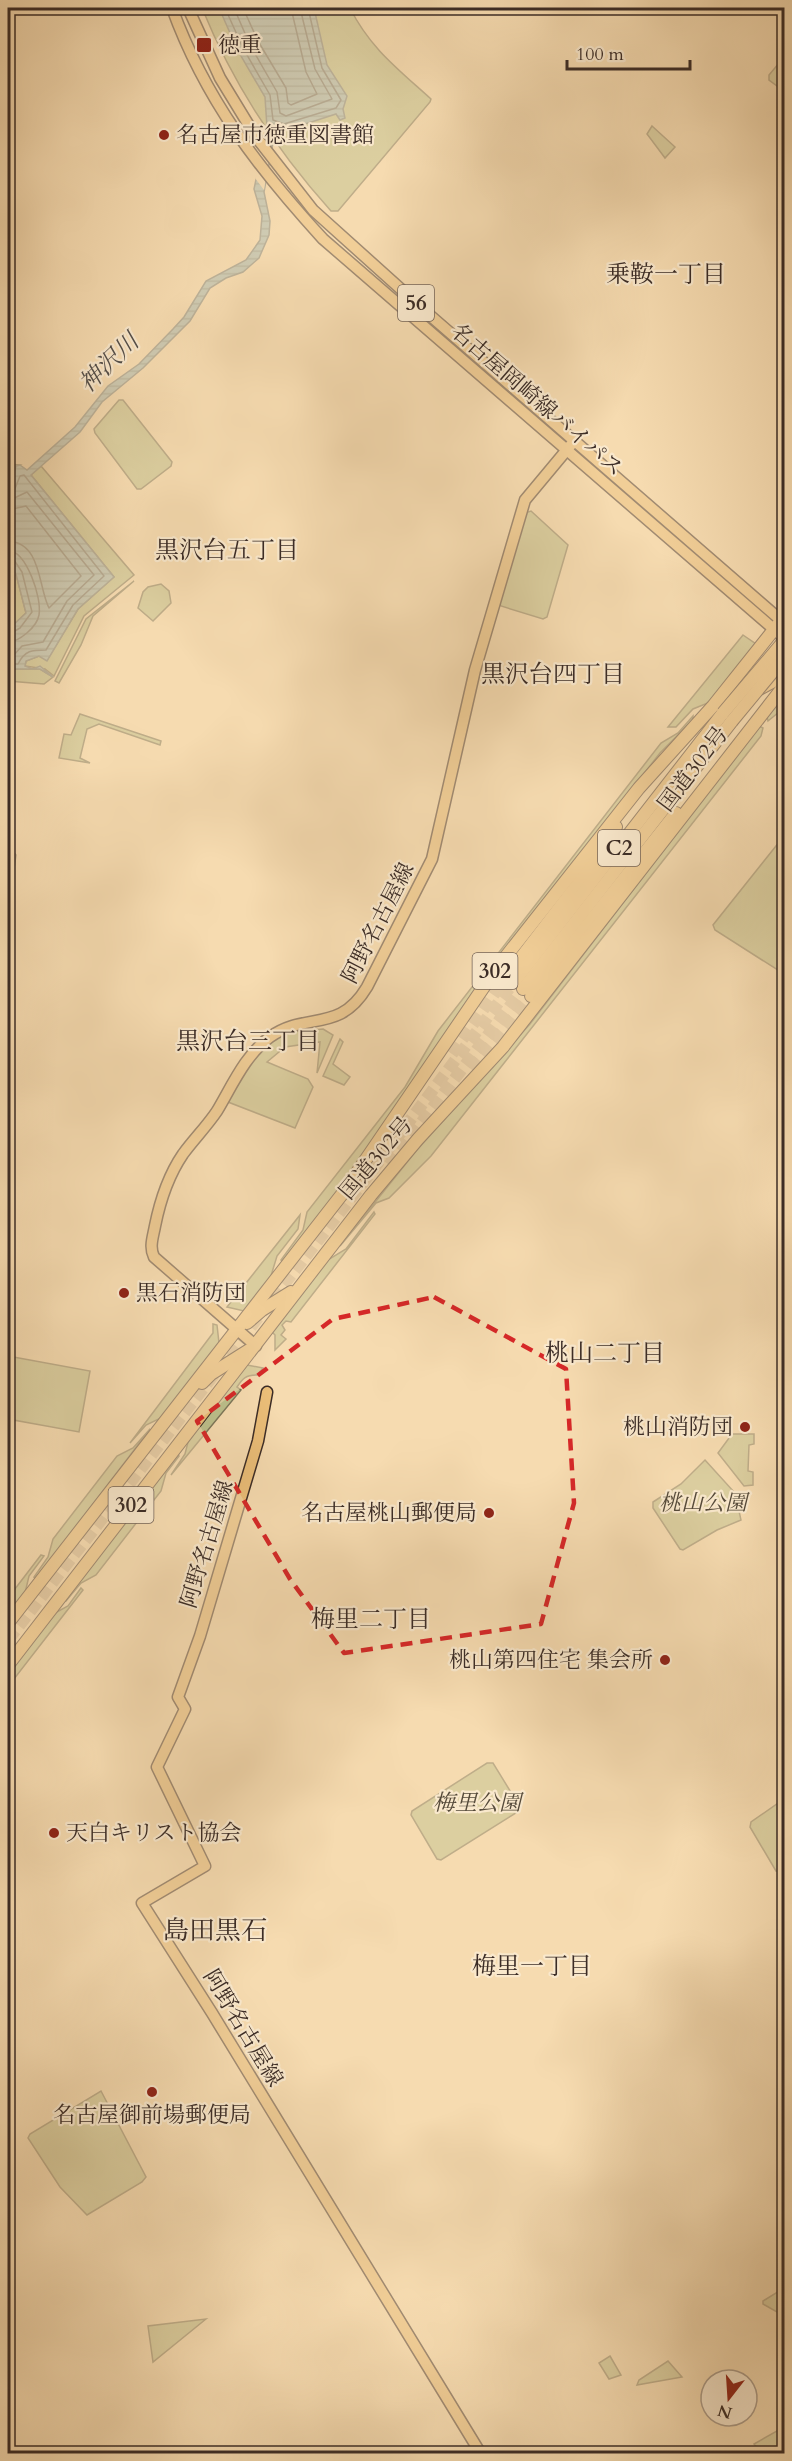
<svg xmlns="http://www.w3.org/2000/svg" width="792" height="2461" viewBox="0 0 792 2461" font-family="Cardo,'Noto Serif JP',serif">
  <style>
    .green { fill: #bcc08c; stroke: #7c7659; stroke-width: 1.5 }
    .water { fill: url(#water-rules); stroke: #78817c; stroke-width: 1.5 }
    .pier { fill: #f6dbb0 }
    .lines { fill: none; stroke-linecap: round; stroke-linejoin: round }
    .shore { stroke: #6e726e; stroke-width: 1.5 }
    .highway-tunnel { stroke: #d1b894; stroke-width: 12; stroke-dasharray: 12 6; stroke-linecap: butt }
    .major-casing { stroke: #3b2c26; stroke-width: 13 }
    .highway-casing { stroke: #3b2c26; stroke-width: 14 }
    .major { stroke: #ebbe78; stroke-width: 10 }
    .highway { stroke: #ebbe78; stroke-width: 12 }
    .highway-bridge-casing { stroke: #3b2c26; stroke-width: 14; stroke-linecap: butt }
    .highway-bridge { stroke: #ebbe78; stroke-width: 12 }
    .marked { fill: none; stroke: #d62828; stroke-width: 4.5; stroke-dasharray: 12 8; stroke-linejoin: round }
    .poi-dot { fill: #8f2418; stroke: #f9e8cc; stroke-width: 2 }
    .labels { text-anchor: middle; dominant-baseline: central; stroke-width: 4.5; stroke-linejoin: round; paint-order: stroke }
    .shield { fill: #f9e8cc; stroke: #746458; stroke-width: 1.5 }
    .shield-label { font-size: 21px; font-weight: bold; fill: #3b2c26 }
    .poi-label { font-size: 22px; fill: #3b2c26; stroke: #f9e8cc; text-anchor: start }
    .street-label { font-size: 22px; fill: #3b2c26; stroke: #f9e8cc }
    .park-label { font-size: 22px; font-style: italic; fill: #554a3a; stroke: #f9e8cc }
    .neighbourhood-label { font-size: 24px; fill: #3b2c26; stroke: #f9e8cc }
    .water-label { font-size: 24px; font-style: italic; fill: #544f4a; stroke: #f9e8cc }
    .quarter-label { font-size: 26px; fill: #3b2c26; stroke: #f9e8cc }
  </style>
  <defs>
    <pattern id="water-rules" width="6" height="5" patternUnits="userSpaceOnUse" patternTransform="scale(1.5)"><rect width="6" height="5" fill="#a1b9b5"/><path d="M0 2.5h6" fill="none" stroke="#849793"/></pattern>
  </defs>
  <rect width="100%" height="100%" fill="#f6dbb0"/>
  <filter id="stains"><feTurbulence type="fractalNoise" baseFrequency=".00333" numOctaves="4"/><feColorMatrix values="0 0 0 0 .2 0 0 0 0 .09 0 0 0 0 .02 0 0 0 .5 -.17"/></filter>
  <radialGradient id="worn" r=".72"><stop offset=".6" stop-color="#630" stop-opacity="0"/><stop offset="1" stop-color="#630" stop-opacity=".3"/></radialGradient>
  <!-- green -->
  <g class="green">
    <path d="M 202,8 L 350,8 C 370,48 398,69 431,99 L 430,102 L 338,211 L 331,211 C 276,150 233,84 202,8 Z"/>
    <polygon points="784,57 784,91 769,80 769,75"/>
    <polygon points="652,126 675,147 665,158 647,134"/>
    <polygon points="119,400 123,400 172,462 171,466 141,489 137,489 95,433 94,429"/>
    <polygon points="8,464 20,465 16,467 8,498"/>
    <polygon points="41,466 134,575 84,616 54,676 45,669 25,666 26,661 39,656 47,660 78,609 114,577 31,475"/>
    <polygon points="531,511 568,545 547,617 543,619 501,606 499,602 525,513"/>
    <polygon points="8,562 16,574 26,613 8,630"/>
    <polygon points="134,581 93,616 81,645 59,683 55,681 86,619"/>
    <polygon points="161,584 169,591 171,603 153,621 138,608 143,592 148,587"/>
    <polygon points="743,635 756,644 708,703 693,709 676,727 668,727"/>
    <polygon points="8,669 40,669 53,677 44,684 8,681"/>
    <polygon points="784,695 784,708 768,721 767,717"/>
    <polygon points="80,714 161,741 160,745 99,724 87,729 80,758 90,763 59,758 64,734 71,735"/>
    <polygon points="693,716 693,720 660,753 473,992 344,1183 283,1261 281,1260 303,1230 307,1212 405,1087 438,1031 661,743 678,733"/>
    <polygon points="759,726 763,728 761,736 431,1156 389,1198 376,1203 340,1246 416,1151 530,1024"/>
    <polygon points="784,836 784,974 715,930 713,925"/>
    <polygon points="8,846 16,855 9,902 8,902"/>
    <path d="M 323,1029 L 333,1035 L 317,1073 L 320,1042 L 285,1047 L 267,1062 L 308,1079 L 313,1087 L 295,1128 L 228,1102 C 240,1080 257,1047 281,1036 C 294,1030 309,1030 323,1029 Z"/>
    <polygon points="340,1039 343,1042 333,1064 350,1077 344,1085 323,1076"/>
    <polygon points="374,1212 375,1214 291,1322 286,1321 282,1325 285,1330 281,1335 286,1339 275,1350 275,1335 272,1332 326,1261 346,1249"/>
    <polygon points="300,1215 298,1229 277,1256 270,1279 244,1311 227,1307"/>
    <polygon points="213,1324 217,1325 219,1343 161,1418 146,1425 130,1443 213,1333"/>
    <polygon points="8,1356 90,1371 79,1432 8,1419"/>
    <path d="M 247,1365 L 263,1368 L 257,1375 C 246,1375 243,1378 237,1387 L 241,1390 L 171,1475 L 185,1454 L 188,1442 Z"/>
    <polygon points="150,1429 37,1578 34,1577 48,1557 53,1539 117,1456 133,1448"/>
    <polygon points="732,1434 754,1434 754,1444 749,1445 748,1471 753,1472 753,1485 744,1486 718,1453"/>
    <polygon points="178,1453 179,1456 166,1473 161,1491 96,1575 81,1583 66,1601 63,1601"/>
    <polygon points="705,1460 735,1493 741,1520 717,1530 683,1550 680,1549 653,1508 653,1502 681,1484"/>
    <polygon points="41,1555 44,1556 29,1576 25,1593 8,1614 8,1598"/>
    <polygon points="81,1588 83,1590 14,1679 8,1678 8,1672 53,1614 68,1606"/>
    <polygon points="487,1763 493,1763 520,1807 519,1811 441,1860 437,1859 411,1815 412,1811"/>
    <polygon points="784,1799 784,1868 780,1872 776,1871 750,1827 751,1822"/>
    <polygon points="101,2091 146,2177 142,2182 87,2215 60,2187 28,2138 30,2134"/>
    <polygon points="784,2288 784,2316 763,2304 763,2301"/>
    <polygon points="206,2319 153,2362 148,2326"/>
    <polygon points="610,2356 621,2375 609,2379 599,2363"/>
    <polygon points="668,2361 682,2377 637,2385 639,2380"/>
    <polygon points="784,2427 784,2453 761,2453 754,2444"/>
  </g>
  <!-- water -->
  <polygon class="water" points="219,8 314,8 327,65 347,96 343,109 345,118 340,120 336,114 281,132 276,126 264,192 270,221 269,235 259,258 243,272 226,278 210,288 190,321 143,368 102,402 80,432 31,475 114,577 78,609 47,661 39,656 26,661 25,666 33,669 40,666 53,677 40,669 8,669 8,630 26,613 16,574 8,562 8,498 16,466 20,465 27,470 75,427 108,386 139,364 173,329 184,317 206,281 246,260 260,240 262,216 254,189 267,128 265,97 238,51"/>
  <!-- pier -->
  <polygon class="pier" points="264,128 272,139 264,190 255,178"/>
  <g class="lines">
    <!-- shore -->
    <g class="shore">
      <polyline points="225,8 243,48 270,95 273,120 284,124 336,108 341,100 322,68 308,8"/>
      <polyline points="234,8 250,45 277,92 280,113 286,116 332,99 315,69 300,8"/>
      <polyline points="243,8 258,41 286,88 288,103 291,105 317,94 306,72 291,8"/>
      <path d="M 8,493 L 14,491 L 20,476 L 24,475 L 104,576 L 73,605 L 46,650 C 32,650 25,650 18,664 L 8,664"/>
      <polyline points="8,501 27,492 94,575 67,601 43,642 22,646 13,656 8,656"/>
      <path d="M 8,510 L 26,506 L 81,576 L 49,608 C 38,587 42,543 8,541"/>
      <path d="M 8,550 C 27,552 42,598 39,615 C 37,627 19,642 8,642"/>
      <polyline points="8,558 14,560 22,572 32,612 20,628 8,635"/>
    </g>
    <!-- highway-tunnel -->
    <g class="highway-tunnel">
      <polyline points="452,1054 507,976"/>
      <polyline points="471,1069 531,996"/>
      <polyline points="389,1165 523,989"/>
      <polyline points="8,1640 372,1171 514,982"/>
    </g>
    <!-- major casing -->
    <g class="major-casing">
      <g id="major">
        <path d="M 172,8 C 205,99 258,168 323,239 L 784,638"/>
        <polyline points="188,8 220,78 256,137 313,210 433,318 784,623"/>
        <path d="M 256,1346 L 154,1257 C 149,1247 153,1237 155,1226 C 160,1201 168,1176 183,1154 C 194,1139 207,1126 217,1111 C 232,1086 245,1055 270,1037 C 306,1011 339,1034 367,987 L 432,859 L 475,670 L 525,500 L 575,440"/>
        <polyline points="267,1392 258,1441 200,1636 178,1697 185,1709 157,1767 205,1866 142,1903 212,2013 481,2454"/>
      </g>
    </g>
    <!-- highway casing -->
    <g class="highway-casing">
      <g id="highway">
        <polyline points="759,689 772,682 784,669"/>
        <polyline points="507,976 596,860 616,827"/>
        <polyline points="514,982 723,713"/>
        <polyline points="523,989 732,721"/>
        <polyline points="531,996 676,813"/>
        <polyline points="247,1323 262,1310 291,1292"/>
        <polyline points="202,1383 211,1374 249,1350"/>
        <polyline points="8,1623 343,1193 496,969 639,788 713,706 784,617"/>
        <polyline points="8,1665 371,1195 418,1139 503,1047 784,686"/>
      </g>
    </g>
    <!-- major -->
    <use href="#major" class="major"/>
    <!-- highway -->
    <use href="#highway" class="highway"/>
    <!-- highway-bridge casing -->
    <g class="highway-bridge-casing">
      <g id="highway-bridge">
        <polyline points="723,713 784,641"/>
        <polyline points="732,721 784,658"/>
      </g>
    </g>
    <!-- highway-bridge -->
    <use href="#highway-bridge" class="highway-bridge"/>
  </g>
  <!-- marked area -->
  <path d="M0 0H792V2461H0ZM 434,1297 L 566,1369 L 574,1503 L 541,1624 L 344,1653 L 290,1579 L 197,1421 L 333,1319 Z" fill="#f6dbb0" fill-opacity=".55" fill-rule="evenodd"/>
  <path class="marked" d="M 434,1297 L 566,1369 L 574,1503 L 541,1624 L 344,1653 L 290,1579 L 197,1421 L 333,1319 Z"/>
  <!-- markers -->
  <g class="poi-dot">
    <rect x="196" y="37" width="16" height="16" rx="3"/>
    <circle cx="164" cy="135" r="6"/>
    <circle cx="124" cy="1293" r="6"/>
    <circle cx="745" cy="1427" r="6"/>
    <circle cx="489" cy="1513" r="6"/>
    <circle cx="665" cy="1660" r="6"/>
    <circle cx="54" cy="1833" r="6"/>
    <circle cx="152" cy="2092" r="6"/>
  </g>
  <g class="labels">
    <!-- shield labels -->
    <g class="shield">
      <rect x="398" y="285" width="36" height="36" rx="4.5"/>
      <rect x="598" y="830" width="42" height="36" rx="4.5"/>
      <rect x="472.5" y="953" width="45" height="36" rx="4.5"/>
      <rect x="108.5" y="1487" width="45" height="36" rx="4.5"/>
    </g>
    <g class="shield-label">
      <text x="416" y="303">56</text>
      <text x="619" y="848">C2</text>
      <text x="495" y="971">302</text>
      <text x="131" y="1505">302</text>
    </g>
    <!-- poi labels -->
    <g class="poi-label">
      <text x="218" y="45">徳重</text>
      <text x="176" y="135">名古屋市徳重図書館</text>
      <text x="136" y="1293">黒石消防団</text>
      <text x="733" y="1427" text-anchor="end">桃山消防団</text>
      <text x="477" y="1513" text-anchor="end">名古屋桃山郵便局</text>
      <text x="653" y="1660" text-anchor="end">桃山第四住宅 集会所</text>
      <text x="66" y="1833">天白キリスト協会</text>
      <text x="152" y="2115" text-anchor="middle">名古屋御前場郵便局</text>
    </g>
    <!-- street labels -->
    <g class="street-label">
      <text transform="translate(537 400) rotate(41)">名古屋岡崎線バイパス</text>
      <text transform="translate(693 769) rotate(-53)">国道302号</text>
      <text transform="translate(378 923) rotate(-63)">阿野名古屋線</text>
      <text transform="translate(376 1158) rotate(-50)">国道302号</text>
      <text transform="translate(207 1544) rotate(-73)">阿野名古屋線</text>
      <text transform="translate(243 2028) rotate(59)">阿野名古屋線</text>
    </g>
    <!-- park labels -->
    <g class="park-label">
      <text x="703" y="1503">桃山公園</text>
      <text x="477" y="1803">梅里公園</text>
    </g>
    <!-- neighbourhood labels -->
    <g class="neighbourhood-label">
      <text x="666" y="274">乗鞍一丁目</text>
      <text x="227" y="550">黒沢台五丁目</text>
      <text x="553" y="674">黒沢台四丁目</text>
      <text x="248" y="1041">黒沢台三丁目</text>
      <text x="605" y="1353">桃山二丁目</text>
      <text x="371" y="1619">梅里二丁目</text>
      <text x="532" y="1966">梅里一丁目</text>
    </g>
    <!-- water labels -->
    <g class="water-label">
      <text transform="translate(109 363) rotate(-44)">神沢川</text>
    </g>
    <!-- quarter labels -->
    <g class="quarter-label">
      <text x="215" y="1930">島田黒石</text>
    </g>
  </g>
  <!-- margin -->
  <rect width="792" height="2461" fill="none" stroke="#f6dbb0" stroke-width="30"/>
  <rect x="9" y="9" width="774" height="2443" fill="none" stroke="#3b2c26" stroke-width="3"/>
  <rect x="15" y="15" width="762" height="2431" fill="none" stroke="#3b2c26" stroke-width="1.5"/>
  <!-- north arrow -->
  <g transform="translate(729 2398) rotate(197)"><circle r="28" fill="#f9e8cc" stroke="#ad9d8a" stroke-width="1.5"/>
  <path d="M0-4.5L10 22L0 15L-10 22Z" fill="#8f2418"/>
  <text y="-9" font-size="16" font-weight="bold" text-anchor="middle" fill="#3b2c26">N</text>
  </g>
  <!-- scale -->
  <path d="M567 60v9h123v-9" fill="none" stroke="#3b2c26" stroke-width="3"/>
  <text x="576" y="60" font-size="18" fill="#3b2c26" stroke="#f9e8cc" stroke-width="4.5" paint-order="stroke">100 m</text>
  <rect width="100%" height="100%" filter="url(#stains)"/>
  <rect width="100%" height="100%" fill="url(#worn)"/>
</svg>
